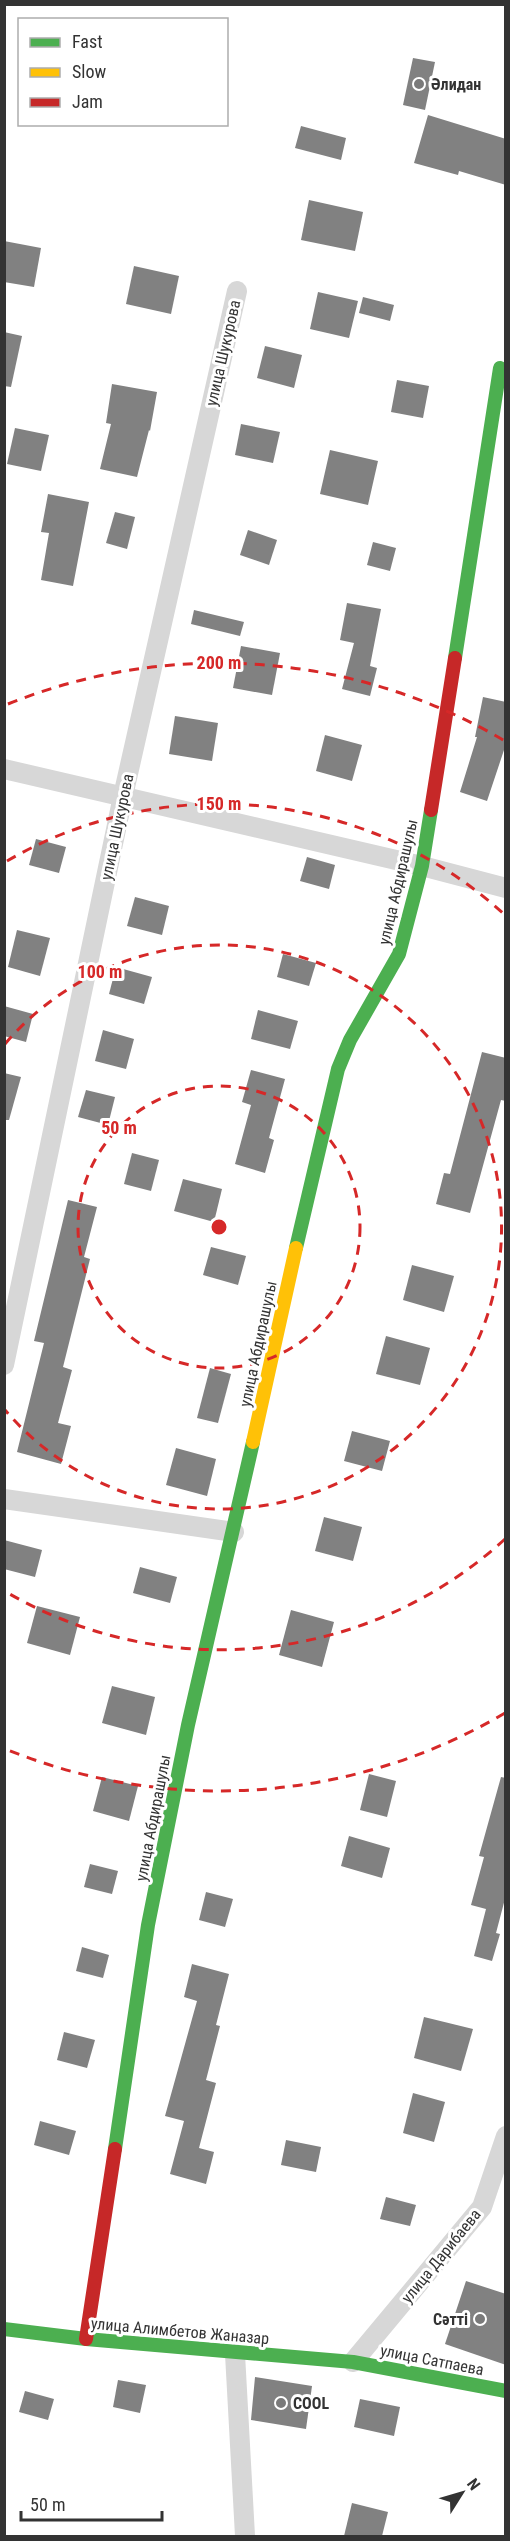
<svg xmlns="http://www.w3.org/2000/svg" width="510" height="2541" viewBox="0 0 510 2541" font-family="'Roboto Condensed',sans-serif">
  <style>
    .building { fill: #818181 }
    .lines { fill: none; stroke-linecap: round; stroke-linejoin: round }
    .street { stroke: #d7d7d7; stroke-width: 20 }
    .fast { stroke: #4caf50; stroke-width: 14 }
    .slow { stroke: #ffc107; stroke-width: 14 }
    .jam { stroke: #c62828; stroke-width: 14 }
    .ring { fill: none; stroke: #d62828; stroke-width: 3; stroke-dasharray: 10 8 }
    .poi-dot { fill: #7a7a7a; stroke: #fff; stroke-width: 2 }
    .labels { text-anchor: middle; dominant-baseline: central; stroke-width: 6; stroke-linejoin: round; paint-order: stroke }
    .poi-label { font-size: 16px; font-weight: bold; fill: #333; stroke: #fff; text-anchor: start }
    .street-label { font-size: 16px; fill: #333; stroke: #fff }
    .centre { fill: #d62828; stroke: #fff; stroke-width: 3 }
    .ring-label { font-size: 18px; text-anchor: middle; font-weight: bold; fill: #d62828; stroke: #fff; stroke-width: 6; stroke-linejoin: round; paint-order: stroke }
  </style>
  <rect width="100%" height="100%" fill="#fff"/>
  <!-- building -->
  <g class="building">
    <polygon points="413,58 435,62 425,110 403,105"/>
    <polygon points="428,115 506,139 506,185 459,171 458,175 414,163"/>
    <polygon points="301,126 346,138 341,160 295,148"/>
    <polygon points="309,200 363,212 355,251 301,240"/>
    <polygon points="4,241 41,248 34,287 4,282"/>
    <polygon points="134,266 179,276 171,314 126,304"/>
    <polygon points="318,292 358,301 349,338 310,329"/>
    <polygon points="363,297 394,305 390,321 359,313"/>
    <polygon points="4,332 22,336 11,387 4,386"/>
    <polygon points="265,346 302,355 294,388 257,378"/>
    <polygon points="397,380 429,386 423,418 391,412"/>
    <polygon points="112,384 157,392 150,431 149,430 137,477 100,469 111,424 106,423"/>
    <polygon points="241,424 280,432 273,463 235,455"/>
    <polygon points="15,428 49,435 41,471 7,464"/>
    <polygon points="330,450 378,461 368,505 320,494"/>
    <polygon points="48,494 89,502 73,586 41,580 49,533 41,532"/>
    <polygon points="115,512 135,517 127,549 106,543"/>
    <polygon points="248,530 277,540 269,565 240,555"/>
    <polygon points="373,542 396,548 390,571 367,565"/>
    <polygon points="347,603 381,609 370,666 377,668 370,696 342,689 354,643 340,640"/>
    <polygon points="194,610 244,622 240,636 191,624"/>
    <polygon points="241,646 280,653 272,695 233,688"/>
    <polygon points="483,697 506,702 506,744 487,801 460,792 477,737 475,737"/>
    <polygon points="175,716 218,723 212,761 169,754"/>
    <polygon points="325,735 362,745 352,781 316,771"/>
    <polygon points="36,839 66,847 59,873 29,865"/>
    <polygon points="307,857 335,865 329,889 300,881"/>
    <polygon points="135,897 169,906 162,935 127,926"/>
    <polygon points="17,930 50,938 40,976 8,967"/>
    <polygon points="283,954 316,963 309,986 277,977"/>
    <polygon points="116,967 152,977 144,1004 109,994"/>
    <polygon points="4,1006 33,1014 26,1042 4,1036"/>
    <polygon points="258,1010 298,1021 290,1049 251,1039"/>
    <polygon points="103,1030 134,1039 126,1069 95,1061"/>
    <polygon points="482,1052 506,1058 506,1101 501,1100 470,1213 436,1204 444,1173 450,1174"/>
    <polygon points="251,1070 285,1079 269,1138 274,1140 265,1173 235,1164 251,1105 242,1102"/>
    <polygon points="4,1073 21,1077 9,1120 4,1120"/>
    <polygon points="86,1090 115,1097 108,1125 78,1117"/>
    <polygon points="132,1153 159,1160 151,1191 124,1184"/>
    <polygon points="183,1179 222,1189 214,1222 174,1211"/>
    <polygon points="68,1200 97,1207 84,1257 90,1259 63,1367 72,1370 58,1423 71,1426 61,1464 17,1452 44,1343 34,1341"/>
    <polygon points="211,1247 246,1256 238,1285 203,1275"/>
    <polygon points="412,1265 454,1276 444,1312 403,1300"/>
    <polygon points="386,1336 430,1348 420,1385 376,1374"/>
    <polygon points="210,1368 231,1374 218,1423 197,1418"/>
    <polygon points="352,1431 390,1441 382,1471 344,1461"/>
    <polygon points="176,1448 216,1459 207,1496 166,1485"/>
    <polygon points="324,1517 362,1527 353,1561 315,1551"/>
    <polygon points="4,1540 42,1550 35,1577 4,1569"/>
    <polygon points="140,1567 177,1577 170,1603 133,1593"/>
    <polygon points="37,1606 80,1617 70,1655 27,1643"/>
    <polygon points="291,1610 334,1622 322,1667 279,1655"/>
    <polygon points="112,1686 155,1697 146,1735 102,1723"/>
    <polygon points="369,1774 396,1781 387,1817 360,1810"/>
    <polygon points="102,1777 138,1786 129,1821 93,1811"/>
    <polygon points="501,1777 506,1778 506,1895 496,1933 500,1934 492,1961 474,1956 486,1909 471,1905 484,1857 479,1856"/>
    <polygon points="349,1836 390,1848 382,1878 341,1866"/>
    <polygon points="90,1864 118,1871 112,1894 84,1887"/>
    <polygon points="206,1892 233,1899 225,1927 199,1920"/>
    <polygon points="82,1947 109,1955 103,1978 76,1971"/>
    <polygon points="192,1964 229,1974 216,2025 220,2026 206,2080 216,2083 199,2148 214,2152 206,2184 170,2174 184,2121 165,2116 197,2001 184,1997"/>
    <polygon points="424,2017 473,2029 461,2071 414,2058"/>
    <polygon points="64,2032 95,2040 87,2068 57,2060"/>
    <polygon points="413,2093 445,2102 434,2142 403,2133"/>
    <polygon points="40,2121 76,2131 69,2155 34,2145"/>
    <polygon points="286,2140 321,2147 316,2172 281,2165"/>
    <polygon points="386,2197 416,2205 410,2226 380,2219"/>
    <polygon points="466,2281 506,2294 506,2365 445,2344"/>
    <polygon points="255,2377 312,2386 306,2429 251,2420"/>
    <polygon points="118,2380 146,2385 140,2413 113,2407"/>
    <polygon points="25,2391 54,2399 48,2420 19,2412"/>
    <polygon points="360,2399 400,2407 394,2436 354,2427"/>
    <polygon points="352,2503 388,2512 382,2536 344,2536"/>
  </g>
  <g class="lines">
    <!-- street -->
    <g class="street">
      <polyline points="4,769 422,866 506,888"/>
      <polyline points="4,1365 123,796 237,291"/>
      <polyline points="4,1499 234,1532"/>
      <polyline points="235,2354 245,2536"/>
      <polyline points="353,2362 482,2207 506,2136"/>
    </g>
    <!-- fast -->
    <g class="fast">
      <polyline points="455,658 500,368"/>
      <polyline points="296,1248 338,1069 350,1040 399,954 422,866 431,810"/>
      <polyline points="115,2149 148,1925 188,1725 253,1442"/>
      <polyline points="4,2329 86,2339 353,2362 506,2391"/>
    </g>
    <!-- slow -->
    <polyline class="slow" points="253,1442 296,1248"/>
    <!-- jam -->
    <g class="jam">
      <polyline points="431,810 455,658"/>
      <polyline points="86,2339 115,2149"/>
    </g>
  </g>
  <!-- distance rings -->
  <g class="ring">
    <circle cx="219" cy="1227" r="141"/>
    <path d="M5 1044A282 282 0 1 1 5 1410"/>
    <path d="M505 1539A423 423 0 0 1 8 1593M7 861A423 423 0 0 1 505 915"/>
    <path d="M505 1713A564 564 0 0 1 8 1750M8 704A564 564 0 0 1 505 741"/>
  </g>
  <!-- markers -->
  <g class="poi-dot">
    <circle cx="419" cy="84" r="6"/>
    <circle cx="480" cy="2319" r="6"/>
    <circle cx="281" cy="2403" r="6"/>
  </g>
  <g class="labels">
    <!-- poi labels -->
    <g class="poi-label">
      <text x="431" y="84">Әлидан</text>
      <text x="468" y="2319" text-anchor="end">Сәтті</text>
      <text x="293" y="2403">COOL</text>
    </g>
    <!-- street labels -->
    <g class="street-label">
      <text transform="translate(223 353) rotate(-77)">улица Шукурова</text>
      <text transform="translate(117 827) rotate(-78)">улица Шукурова</text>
      <text transform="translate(398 882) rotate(-77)">улица Абдирашулы</text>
      <text transform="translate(258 1344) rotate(-78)">улица Абдирашулы</text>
      <text transform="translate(153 1818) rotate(-79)">улица Абдирашулы</text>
      <text transform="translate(441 2256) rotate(-51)">улица Дарибаева</text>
      <text transform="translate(180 2331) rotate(5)">улица Алимбетов Жаназар</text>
      <text transform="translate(432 2360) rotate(11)">улица Сатпаева</text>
    </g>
  </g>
  <circle cx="219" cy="1227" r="9" class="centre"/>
  <g class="ring-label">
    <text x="219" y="669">200 m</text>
    <text x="219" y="810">150 m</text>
    <text x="100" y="978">100 m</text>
    <text x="119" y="1134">50 m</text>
  </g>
  <!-- border -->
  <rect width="510" height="2541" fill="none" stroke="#333333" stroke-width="12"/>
  <!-- legend -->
  <rect x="18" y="18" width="210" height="108" fill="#ffffff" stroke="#adadad" stroke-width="1.5"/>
  <rect x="30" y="38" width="30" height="9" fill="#4caf50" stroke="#adadad" stroke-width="1.5"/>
  <text x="72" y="48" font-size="18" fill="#333333">Fast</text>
  <rect x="30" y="68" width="30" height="9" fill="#ffc107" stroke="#adadad" stroke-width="1.5"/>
  <text x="72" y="78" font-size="18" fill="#333333">Slow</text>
  <rect x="30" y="98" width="30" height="9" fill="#c62828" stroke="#adadad" stroke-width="1.5"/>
  <text x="72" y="108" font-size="18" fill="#333333">Jam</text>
  <!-- north arrow -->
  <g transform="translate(462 2493) rotate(53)" stroke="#ffffff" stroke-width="4.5" paint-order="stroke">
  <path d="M0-4.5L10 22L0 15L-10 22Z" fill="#333333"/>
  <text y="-9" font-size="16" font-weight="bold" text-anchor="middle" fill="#333333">N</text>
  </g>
  <!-- scale -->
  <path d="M21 2511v9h141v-9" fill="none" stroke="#333333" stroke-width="3"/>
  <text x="30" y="2511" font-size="18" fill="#333333" stroke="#ffffff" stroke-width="4.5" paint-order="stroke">50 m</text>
</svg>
